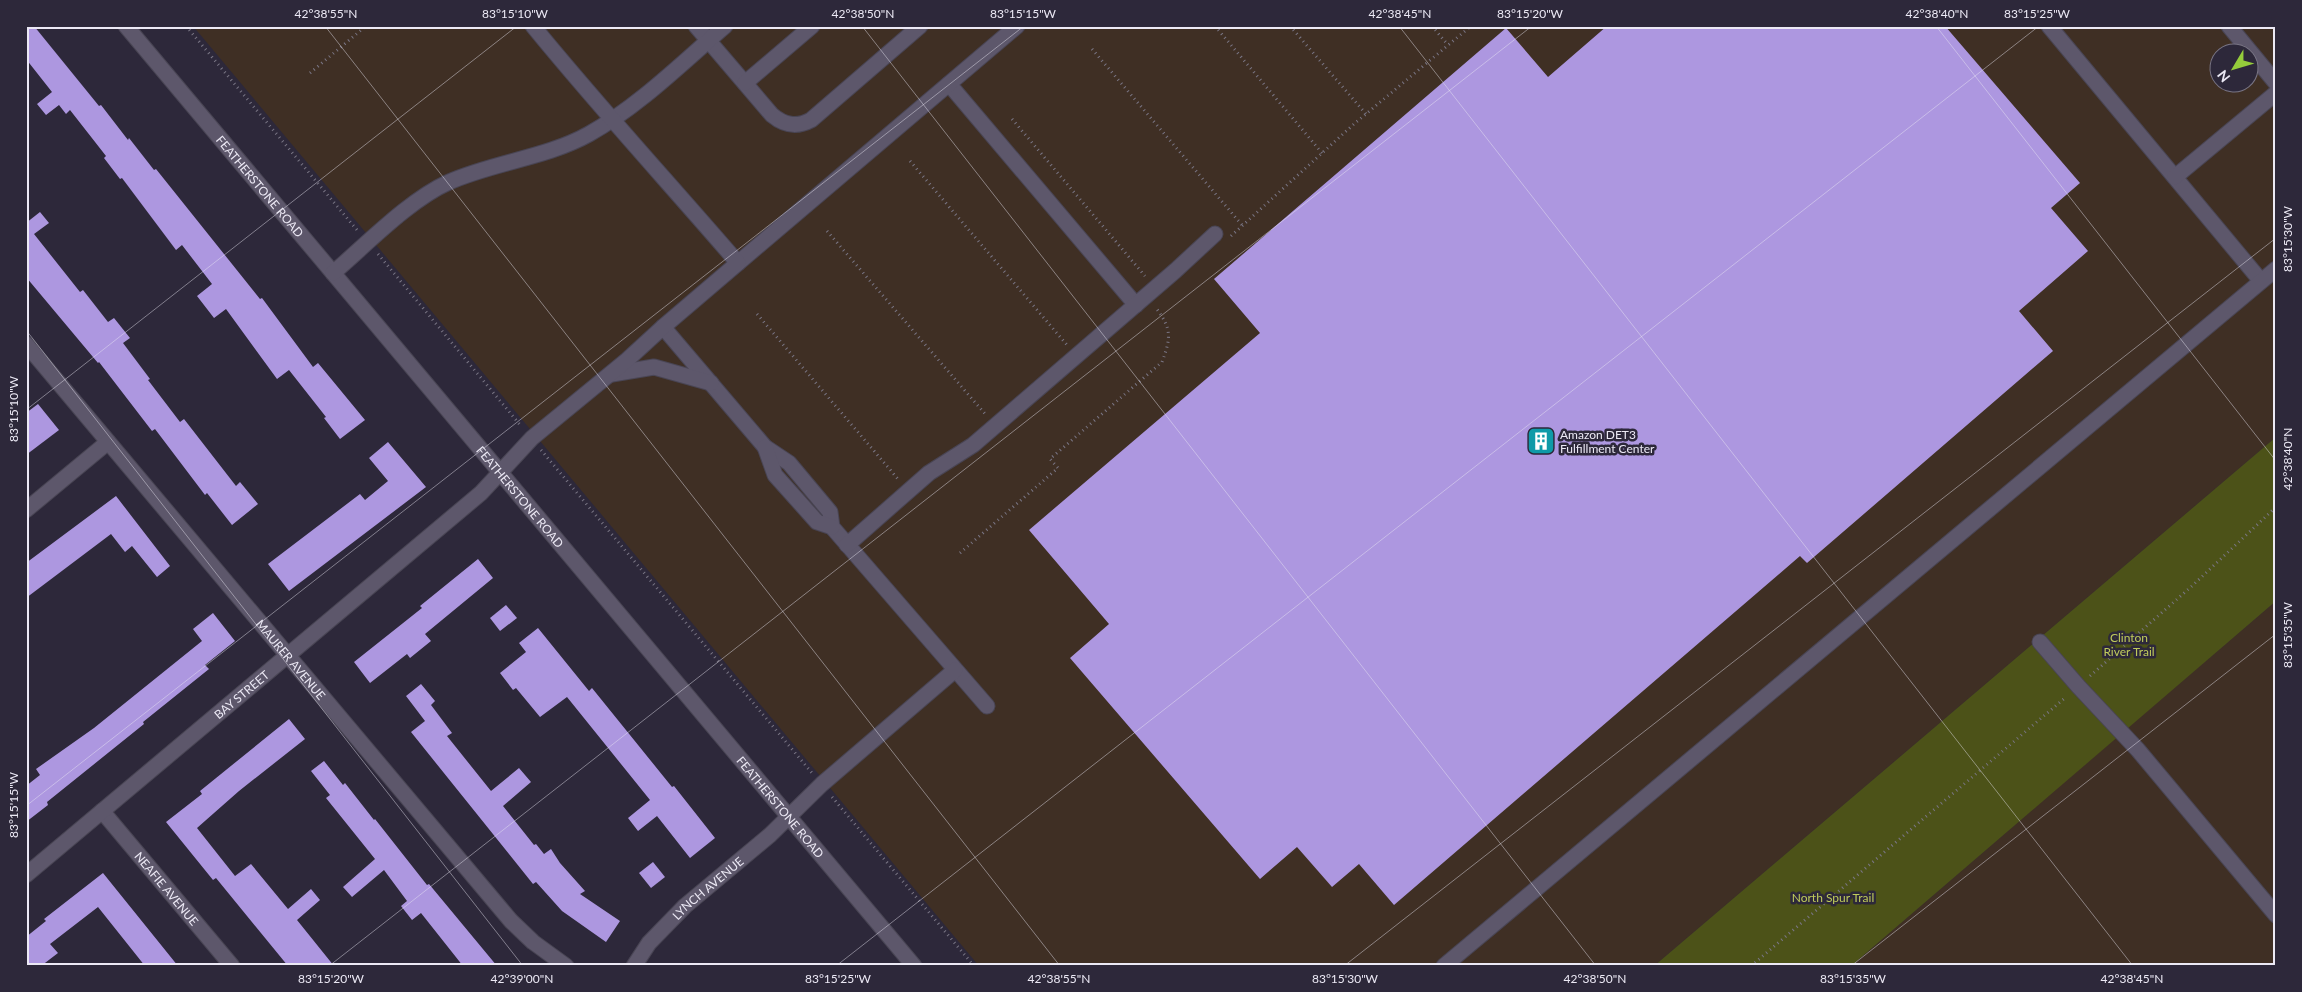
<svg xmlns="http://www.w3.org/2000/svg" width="2302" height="992" viewBox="0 0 2302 992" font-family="Lato,sans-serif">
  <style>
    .industrial { fill: #3f2f24; fill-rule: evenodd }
    .green { fill: #4c5218 }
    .building { fill: #ad97e0 }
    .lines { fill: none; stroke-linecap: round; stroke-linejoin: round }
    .minor-casing { stroke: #494554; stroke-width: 17 }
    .path { stroke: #7a7685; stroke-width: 3; stroke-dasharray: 1 4; stroke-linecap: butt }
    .minor { stroke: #5d576b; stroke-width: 15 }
    .ticks { fill: none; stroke: #ece9f5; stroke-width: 1; stroke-opacity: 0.45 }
    .labels { text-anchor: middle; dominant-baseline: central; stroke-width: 5; stroke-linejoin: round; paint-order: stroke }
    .street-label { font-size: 12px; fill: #ece9f5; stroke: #2d283a }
    .poi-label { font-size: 12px; fill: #ece9f5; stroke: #2d283a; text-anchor: start }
    .park-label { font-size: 12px; fill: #bfcb5c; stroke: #2d283a }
    .neatline { fill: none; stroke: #ece9f5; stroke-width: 2 }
    .ticks-label { font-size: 12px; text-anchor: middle; fill: #ece9f5 }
  </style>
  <rect width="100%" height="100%" fill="#2d283a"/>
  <!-- industrial -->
  <g class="industrial">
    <path d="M 193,26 L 2276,26 L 2276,437 L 1654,966 L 979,966 ZM 2220,52 L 2250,52 L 2250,82 L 2220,82 Z"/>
    <polygon points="2276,601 2276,966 1851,966 2125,730"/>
  </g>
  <!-- green -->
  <polygon class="green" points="2276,437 2276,601 1851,966 1654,966"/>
  <!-- building -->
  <g class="building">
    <polygon points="26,26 34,26 99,106 101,105 128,140 129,138 154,170 156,169 260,299 262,298 313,367 318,363 365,420 340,439 324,418 326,417 289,370 277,379 226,309 214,318 197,296 212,284 182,245 176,250 122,178 120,179 104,158 106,156 70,110 66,114 59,105 46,115 37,104 52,92 26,59"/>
    <polygon points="1607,26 1945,26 2080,183 2051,208 2088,251 2019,311 2053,351 1807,563 1800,556 1394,905 1359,864 1332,887 1297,847 1260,879 1070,658 1109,624 1029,530 1260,333 1214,279 1506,28 1548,77"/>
    <polygon points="40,212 49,223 34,234 80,292 83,290 108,322 114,318 130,338 123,343 150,379 148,380 180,422 184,419 236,486 240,482 258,504 232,525 207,493 205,495 155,429 152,431 99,362 98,363 26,277 26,223"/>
    <polygon points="38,404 59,430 26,455 26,413"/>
    <polygon points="388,442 426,487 289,591 268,564 360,494 365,500 388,481 369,458"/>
    <polygon points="116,496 170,566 157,577 132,546 125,552 111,534 26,598 26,563"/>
    <polygon points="478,559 493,578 425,634 431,641 410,658 407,654 370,683 354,662 422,608 420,606"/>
    <polygon points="506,605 517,618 500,631 490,618"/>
    <polygon points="213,613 235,641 205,665 209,669 143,722 144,724 47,802 48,805 26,822 26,786 40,775 36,769 94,728 202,641 193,629"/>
    <polygon points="538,628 589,691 592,688 672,787 674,786 715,838 690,858 657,816 638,831 628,818 650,800 567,697 540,717 516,688 513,690 500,673 526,652 519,643"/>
    <polygon points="421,684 435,701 431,705 452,733 447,736 491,791 519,768 531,782 503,806 534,845 536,844 544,854 551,849 560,863 585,891 580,894 620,921 606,942 562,911 536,882 533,884 411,732 425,721 406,696"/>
    <polygon points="289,719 305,739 239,791 197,828 235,876 251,864 288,909 311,889 320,900 297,920 334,966 288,966 216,878 213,880 166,822 202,794 200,791"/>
    <polygon points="324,761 343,785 345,783 374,820 375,819 427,885 429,884 497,966 463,966 421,913 412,920 401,906 407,901 384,870 352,897 343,887 375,859 326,798 330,795 311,771"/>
    <polygon points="653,862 665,877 651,888 639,873"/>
    <polygon points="103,873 178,966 145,966 98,907 50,944 58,953 41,966 26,966 26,937 46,921 44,919"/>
  </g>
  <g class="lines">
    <!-- minor casing -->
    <g class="minor-casing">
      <g id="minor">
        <path id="s1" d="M 126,26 L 914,966"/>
        <path d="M 696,26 L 772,115 C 784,125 796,128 811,120 L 920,26"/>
        <polyline points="2049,26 2261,281"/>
        <polyline points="2229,26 2276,83"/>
        <polyline points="745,83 812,26"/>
        <polyline points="949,84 1136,305"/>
        <polyline points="2175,177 2276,93"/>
        <polyline points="738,263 1017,26"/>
        <path d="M 333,273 C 367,244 409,200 449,182 C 494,162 546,158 589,134 C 639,106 682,63 725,26"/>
        <polyline points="663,327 765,447 789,463 830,512 832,527 987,706"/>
        <path id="s2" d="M 26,344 L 511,921 L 533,942 L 566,966"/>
        <polyline points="612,374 654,367 711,383"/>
        <polyline points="765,447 775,475 817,522 832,527"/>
        <polyline points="26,510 108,442"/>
        <polyline points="847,545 929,473 973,445 1175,271 1215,234"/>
        <polyline points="2040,642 2078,686 2138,750 2276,915"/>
        <path id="s3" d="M 102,811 L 232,966"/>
        <path id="s4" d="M 26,875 L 481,493 L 532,438 L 627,360 L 663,327 L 738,263 C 670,184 599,107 533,26"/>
        <path id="s5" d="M 634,966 L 649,943 L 685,906 L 770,835 L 822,784 L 955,670"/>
        <polyline points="1444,966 2276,269"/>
      </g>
    </g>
    <!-- path -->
    <g class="path">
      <polyline points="186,26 357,230"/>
      <polyline points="1215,26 1322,153"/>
      <polyline points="1290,26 1366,114"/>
      <polyline points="1432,26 1448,45"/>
      <polyline points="1092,49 1242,225"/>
      <polyline points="310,73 366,26"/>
      <polyline points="1012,119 1145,276"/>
      <polyline points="910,161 1067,345"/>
      <polyline points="827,231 986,415"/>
      <polyline points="1231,236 1354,124 1471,26"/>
      <polyline points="378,254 521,426"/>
      <polyline points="757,314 898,479"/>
      <polyline points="541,450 812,773"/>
      <path d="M 960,553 L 1058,468 L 1050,459 L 1162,362 C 1171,338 1172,329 1156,308"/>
      <polyline points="2090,676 2192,586 2276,507"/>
      <polyline points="832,797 974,966"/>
      <polyline points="1751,966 2066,697"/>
    </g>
    <!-- minor -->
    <use href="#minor" class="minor"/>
  </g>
  <!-- ticks -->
  <path class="ticks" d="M 325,26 L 1060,966M 862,26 L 1596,966M 1399,26 L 2133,966M 1936,26 L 2276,461M 26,330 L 523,966M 26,410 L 517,26M 26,806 L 1024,26M 329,966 L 1532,26M 836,966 L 2039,26M 1344,966 L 2276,238M 1851,966 L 2276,634"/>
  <!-- icons -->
  <defs>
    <g id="building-square" transform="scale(1.4375)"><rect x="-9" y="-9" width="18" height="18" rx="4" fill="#0f9aa8" stroke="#2d283a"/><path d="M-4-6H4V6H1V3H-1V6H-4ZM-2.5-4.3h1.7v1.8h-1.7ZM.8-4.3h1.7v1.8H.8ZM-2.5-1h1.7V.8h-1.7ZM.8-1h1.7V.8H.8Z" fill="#fff"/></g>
  </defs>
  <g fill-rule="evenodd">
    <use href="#building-square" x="1541" y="441"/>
  </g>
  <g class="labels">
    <!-- street labels -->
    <g class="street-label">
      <text stroke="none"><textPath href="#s1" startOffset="209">FEATHERSTONE ROAD</textPath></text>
      <text stroke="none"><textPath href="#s1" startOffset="614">FEATHERSTONE ROAD</textPath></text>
      <text stroke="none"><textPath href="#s2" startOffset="412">MAURER AVENUE</textPath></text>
      <text stroke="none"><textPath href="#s4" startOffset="281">BAY STREET</textPath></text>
      <text stroke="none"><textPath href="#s1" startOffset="1019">FEATHERSTONE ROAD</textPath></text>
      <text stroke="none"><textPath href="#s3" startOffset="101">NEAFIE AVENUE</textPath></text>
      <text stroke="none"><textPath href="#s5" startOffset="108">LYNCH AVENUE</textPath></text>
    </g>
    <!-- poi labels -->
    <g class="poi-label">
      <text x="1560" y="434">Amazon DET3<tspan x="1560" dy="14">Fulfillment Center</tspan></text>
    </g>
    <!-- park labels -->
    <g class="park-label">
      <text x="2129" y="637">Clinton<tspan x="2129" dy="14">River Trail</tspan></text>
      <text x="1833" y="897">North Spur Trail</text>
    </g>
  </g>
  <!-- border -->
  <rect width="2302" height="992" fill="none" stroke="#2d283a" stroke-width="55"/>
  <!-- north arrow -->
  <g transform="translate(2234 68) rotate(232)"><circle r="24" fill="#2d283a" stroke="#797585"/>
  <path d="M0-4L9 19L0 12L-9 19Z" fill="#95cc3b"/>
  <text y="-8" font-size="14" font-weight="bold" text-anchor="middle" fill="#ece9f5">N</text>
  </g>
  <rect x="28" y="28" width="2246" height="936" class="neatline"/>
  <g class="ticks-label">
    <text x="326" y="18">42°38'55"N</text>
    <text x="515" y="18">83°15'10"W</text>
    <text x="863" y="18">42°38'50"N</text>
    <text x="1023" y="18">83°15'15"W</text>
    <text x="1400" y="18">42°38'45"N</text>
    <text x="1530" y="18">83°15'20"W</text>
    <text x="1937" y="18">42°38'40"N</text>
    <text x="2037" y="18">83°15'25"W</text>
    <text transform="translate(2288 239) rotate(-90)" y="4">83°15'30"W</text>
    <text transform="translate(14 409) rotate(-90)" y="4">83°15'10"W</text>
    <text transform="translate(2288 459) rotate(-90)" y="4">42°38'40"N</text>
    <text transform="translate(2288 635) rotate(-90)" y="4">83°15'35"W</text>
    <text transform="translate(14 805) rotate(-90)" y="4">83°15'15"W</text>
    <text x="331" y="983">83°15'20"W</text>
    <text x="522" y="983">42°39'00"N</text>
    <text x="838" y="983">83°15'25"W</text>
    <text x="1059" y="983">42°38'55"N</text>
    <text x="1345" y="983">83°15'30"W</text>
    <text x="1595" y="983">42°38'50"N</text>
    <text x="1853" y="983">83°15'35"W</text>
    <text x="2132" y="983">42°38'45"N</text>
  </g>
</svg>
